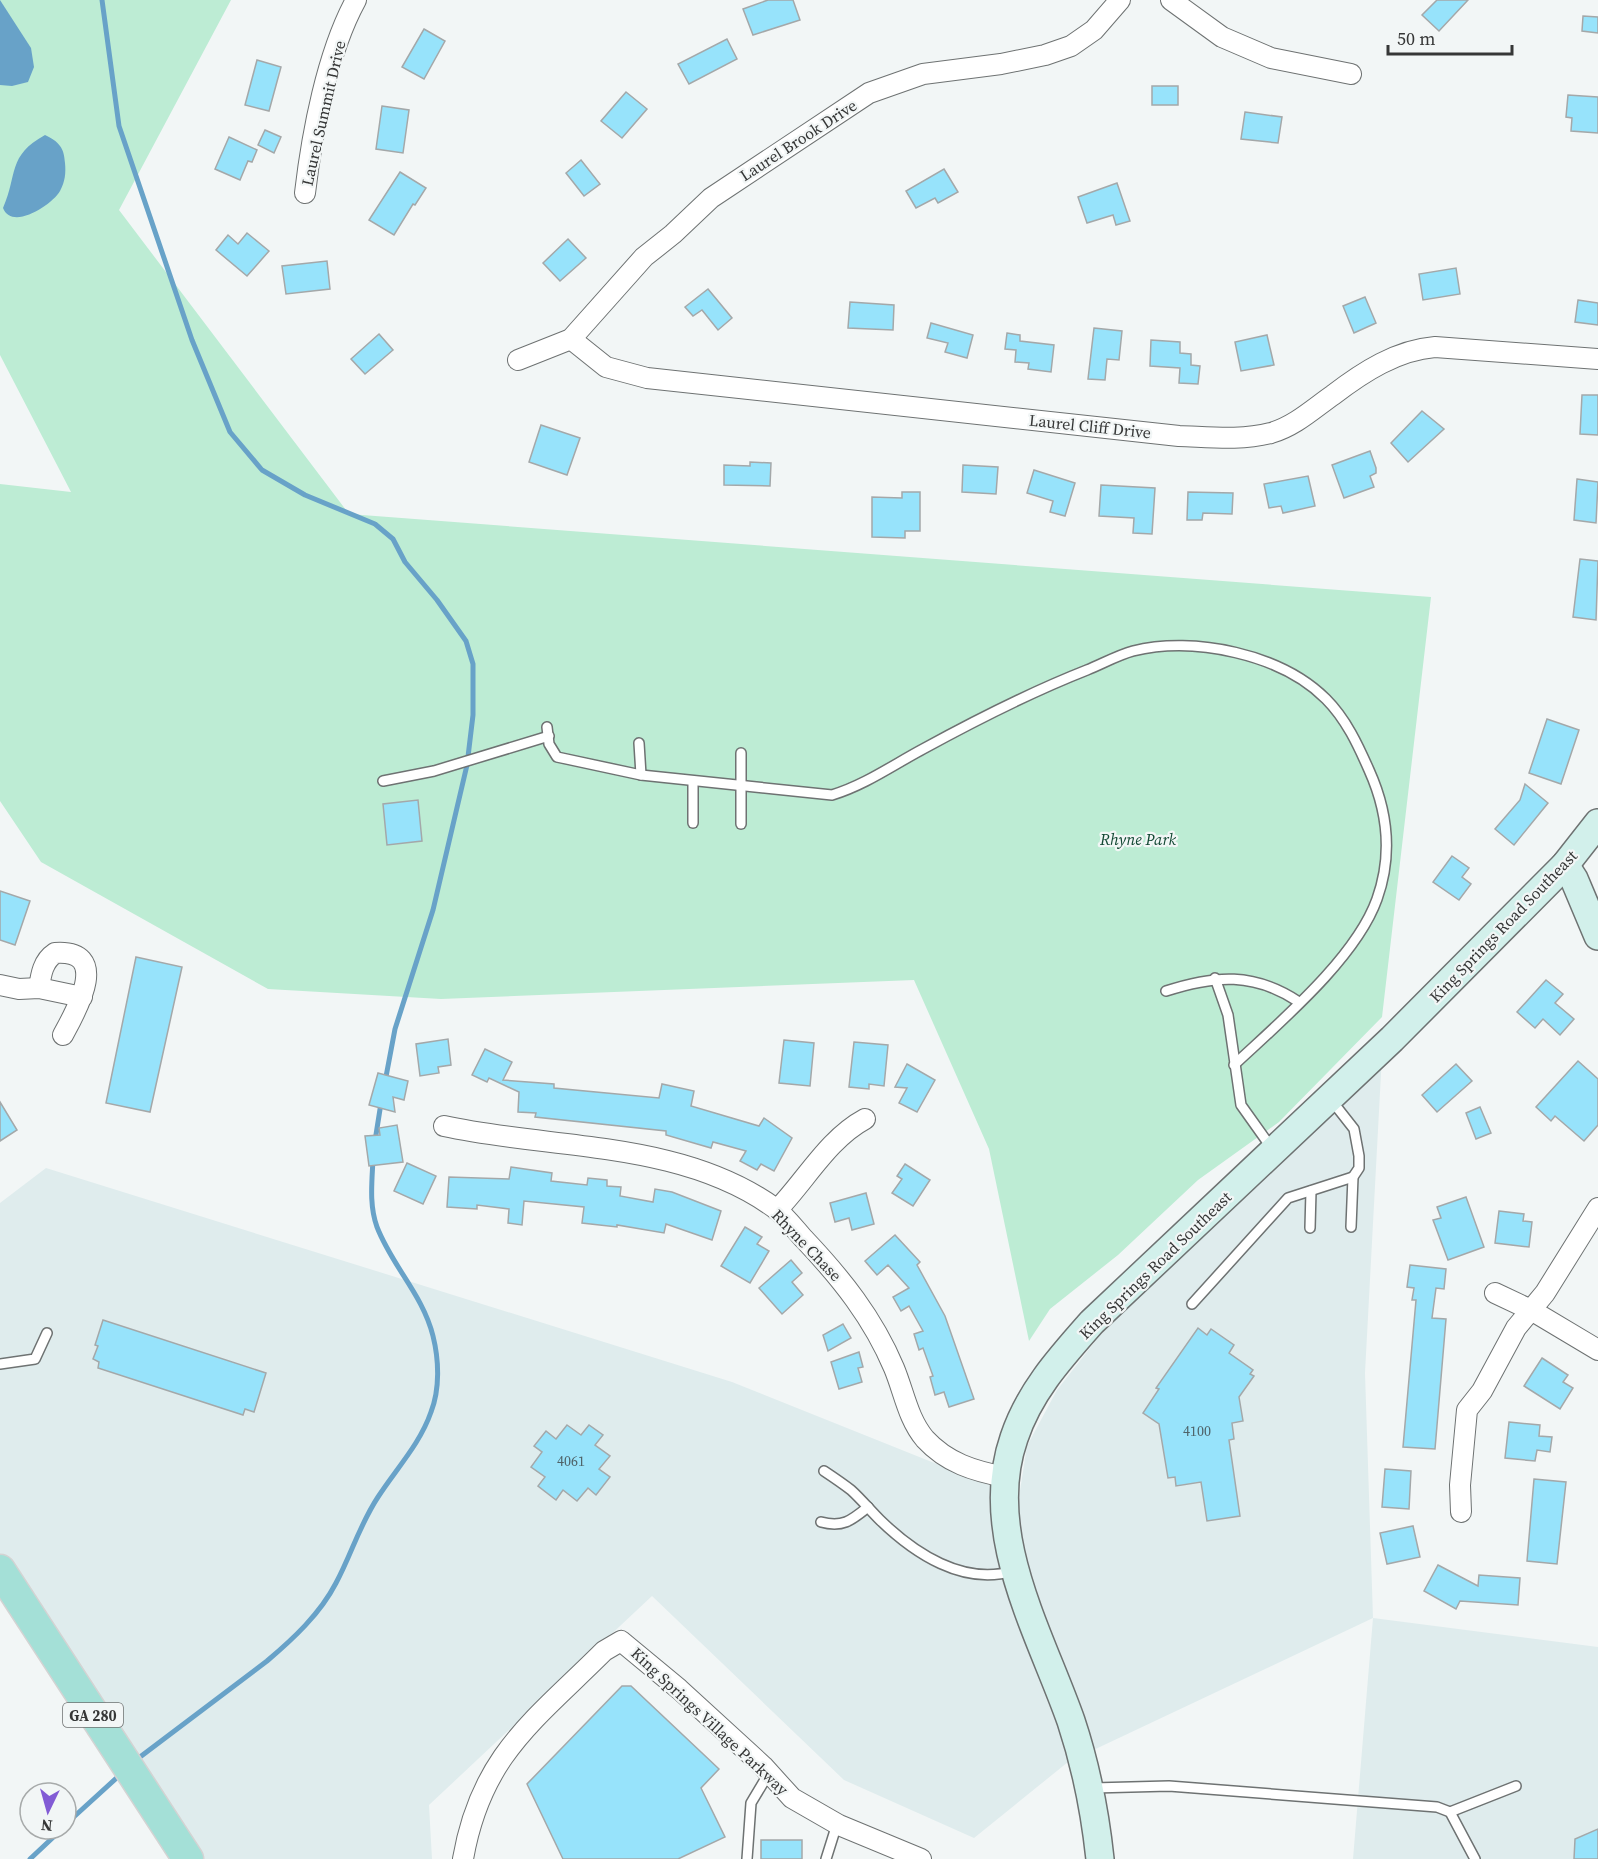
<svg xmlns="http://www.w3.org/2000/svg" width="1598" height="1859" viewBox="0 0 1598 1859" font-family="'Source Serif 4',serif">
  <style>
    .built { fill: #dfeced }
    .green { fill: #bdecd4 }
    .water { fill: #68a2c8 }
    .lines { fill: none; stroke-linecap: round; stroke-linejoin: round }
    .stream { stroke: #68a2c8; stroke-width: 5 }
    .building { fill: #97e3fb; stroke: #a4a8a9; stroke-width: 1.5 }
    .lane-casing { stroke: #6e7272; stroke-width: 12 }
    .street-casing { stroke: #6e7272; stroke-width: 22 }
    .secondary-casing { stroke: #6e7272; stroke-width: 30 }
    .primary-casing { stroke: #d3d3d3; stroke-width: 33 }
    .lane { stroke: #fff; stroke-width: 9 }
    .street { stroke: #fff; stroke-width: 20 }
    .secondary { stroke: #d2f0eb; stroke-width: 27 }
    .primary { stroke: #a4e0d7; stroke-width: 30 }
    .labels { text-anchor: middle; dominant-baseline: central; stroke-width: 4.5; stroke-linejoin: round; paint-order: stroke }
    .number-label { font-size: 14px; fill: #4e6268 }
    .shield { fill: #f2f6f6; stroke: #6e7070; stroke-width: 1.5 }
    .shield-label { font-size: 15px; font-weight: bold; fill: #363737 }
    .street-label { font-size: 16px; fill: #363737; stroke: #f2f6f6 }
    .park-label { font-size: 16px; font-style: italic; fill: #124833; stroke: #f2f6f6 }
  </style>
  <rect width="100%" height="100%" fill="#f2f6f6"/>
  <!-- built -->
  <polygon class="built" points="1382,1055 1365,1373 1373,1618 1598,1647 1598,1859 1353,1859 1373,1618 1068,1762 974,1838 844,1780 652,1596 429,1805 432,1859 197,1859 0,1560 0,1203 46,1168 732,1382 1019,1497 1027,1446 1057,1390 1137,1288"/>
  <!-- green -->
  <polygon class="green" points="0,0 231,0 119,210 349,514 1431,597 1382,1017 1279,1122 1198,1180 1118,1255 1050,1309 1029,1341 989,1149 914,980 441,999 268,989 41,862 0,801 0,484 71,492 0,355"/>
  <!-- water -->
  <g class="water">
    <polygon points="0,0 31,48 34,67 28,82 12,86 0,85"/>
    <path d="M 45,135 C 59,142 64,147 65,163 C 66,173 65,182 60,191 C 52,205 12,231 3,208 C 18,174 7,156 45,135 Z"/>
  </g>
  <g class="lines">
    <!-- stream -->
    <g class="stream">
      <polyline points="102,0 119,126 192,340 230,432 262,470 305,495 375,524 393,539 405,562 437,600 466,641 473,664 473,715 467,765 433,910 395,1029 385,1082"/>
      <polyline points="375,1141 381,1103"/>
      <path d="M 136,1760 L 267,1661 C 293,1639 320,1614 336,1583 C 351,1555 360,1524 378,1497 C 396,1469 420,1444 431,1412 C 440,1389 439,1360 433,1336 C 423,1295 392,1266 377,1227 C 369,1205 372,1182 373,1159"/>
      <polyline points="66,1824 122,1773"/>
      <polyline points="30,1859 62,1829"/>
    </g>
  </g>
  <!-- building -->
  <g class="building">
    <polygon points="768,0 793,0 800,20 753,35 743,9"/>
    <polygon points="1437,0 1468,0 1439,31 1422,15"/>
    <polygon points="1583,16 1598,17 1598,33 1582,31"/>
    <polygon points="424,29 445,41 424,79 402,67"/>
    <polygon points="727,39 737,59 689,84 678,64"/>
    <polygon points="257,60 281,67 269,111 245,105"/>
    <rect x="1152" y="86" width="26" height="19"/>
    <polygon points="626,92 647,109 622,138 601,121"/>
    <polygon points="1568,95 1598,97 1598,133 1571,131 1572,118 1566,117"/>
    <polygon points="382,106 409,110 403,153 376,149"/>
    <polygon points="1245,112 1282,117 1278,143 1241,139"/>
    <polygon points="265,130 281,137 274,153 258,145"/>
    <polygon points="229,137 257,150 252,162 248,161 240,180 215,169"/>
    <polygon points="581,160 600,184 584,196 566,173"/>
    <polygon points="944,169 958,192 938,203 935,198 916,208 906,191"/>
    <polygon points="400,172 426,188 415,205 413,204 394,235 369,220"/>
    <polygon points="1117,183 1130,221 1116,225 1113,215 1087,223 1078,197"/>
    <polygon points="247,233 269,251 247,276 216,250 228,235 238,244"/>
    <polygon points="568,239 586,258 560,281 543,263"/>
    <polygon points="327,261 330,289 286,294 282,266"/>
    <polygon points="1456,268 1460,294 1423,300 1419,274"/>
    <polygon points="708,289 732,318 718,330 702,310 693,316 685,307"/>
    <polygon points="1365,297 1376,323 1354,333 1343,306"/>
    <polygon points="1578,300 1598,303 1598,325 1575,322"/>
    <polygon points="850,302 894,305 893,330 848,328"/>
    <polygon points="931,323 973,335 967,358 945,352 948,343 927,338"/>
    <polygon points="1094,328 1122,331 1119,360 1107,359 1105,380 1088,379"/>
    <polygon points="1007,333 1020,335 1020,341 1054,345 1051,372 1028,369 1029,363 1015,362 1016,350 1005,349"/>
    <polygon points="379,334 393,350 365,374 351,359"/>
    <polygon points="1267,335 1274,365 1241,371 1235,342"/>
    <polygon points="1151,340 1180,342 1180,353 1191,354 1191,365 1200,366 1198,384 1179,383 1180,368 1150,366"/>
    <polygon points="1582,395 1598,395 1598,435 1580,434"/>
    <polygon points="1422,411 1444,429 1408,462 1391,443"/>
    <polygon points="541,425 580,438 567,475 529,462"/>
    <polygon points="1370,451 1376,468 1376,473 1370,476 1374,487 1344,498 1332,465"/>
    <polygon points="750,462 771,463 770,486 724,485 724,465 750,466"/>
    <polygon points="963,465 998,467 996,494 962,492"/>
    <polygon points="1034,470 1075,483 1065,516 1050,512 1053,501 1027,493"/>
    <polygon points="1308,476 1315,506 1283,513 1281,506 1269,508 1264,484"/>
    <polygon points="1577,479 1598,482 1596,523 1574,520"/>
    <polygon points="1101,485 1155,488 1152,534 1133,533 1134,518 1099,516"/>
    <polygon points="902,492 920,492 920,531 905,531 905,538 872,537 872,497 902,498"/>
    <polygon points="1188,492 1233,493 1232,514 1203,513 1202,520 1187,520"/>
    <polygon points="1580,559 1598,561 1596,620 1573,617"/>
    <polygon points="1547,719 1579,730 1561,784 1529,773"/>
    <polygon points="1525,784 1548,803 1514,845 1495,829 1520,800"/>
    <polygon points="418,800 422,841 387,845 383,804"/>
    <polygon points="1452,856 1469,868 1462,877 1471,884 1459,900 1433,882"/>
    <polygon points="0,891 30,901 15,945 0,940"/>
    <polygon points="136,957 182,967 150,1112 106,1103"/>
    <polygon points="1546,980 1563,994 1555,1003 1574,1019 1560,1035 1543,1019 1535,1028 1517,1012"/>
    <polygon points="448,1039 451,1065 438,1067 439,1073 420,1076 416,1044"/>
    <polygon points="784,1040 814,1043 810,1086 779,1083"/>
    <polygon points="854,1042 888,1045 884,1086 869,1084 869,1089 849,1087"/>
    <polygon points="485,1049 512,1062 503,1080 554,1084 554,1088 659,1098 662,1084 694,1091 691,1106 759,1126 764,1118 792,1138 774,1171 761,1164 757,1170 740,1161 746,1151 713,1142 711,1148 666,1135 666,1131 535,1117 536,1113 518,1112 519,1092 489,1078 487,1082 472,1075"/>
    <polygon points="1578,1061 1598,1079 1598,1125 1584,1141 1555,1116 1551,1121 1536,1107"/>
    <polygon points="907,1064 935,1080 917,1112 899,1103 907,1088 895,1087"/>
    <polygon points="1456,1064 1472,1081 1437,1112 1422,1095"/>
    <polygon points="378,1073 408,1081 404,1100 393,1097 395,1112 369,1105"/>
    <polygon points="0,1102 17,1130 0,1141"/>
    <polygon points="1480,1107 1491,1133 1476,1139 1466,1113"/>
    <polygon points="397,1125 403,1162 369,1166 365,1136 380,1135 379,1128"/>
    <polygon points="407,1163 436,1176 423,1204 394,1191"/>
    <polygon points="905,1164 930,1180 913,1206 892,1193 902,1179 897,1176"/>
    <polygon points="511,1167 552,1173 551,1181 587,1185 588,1178 607,1180 607,1186 621,1187 620,1196 653,1202 655,1189 672,1192 721,1211 712,1240 666,1224 664,1233 617,1225 617,1227 582,1223 584,1207 524,1201 522,1225 508,1223 509,1209 477,1205 477,1209 447,1207 449,1177 509,1179"/>
    <polygon points="866,1193 874,1224 852,1230 849,1218 835,1222 830,1203"/>
    <polygon points="1466,1197 1484,1247 1448,1260 1433,1220 1441,1218 1437,1207"/>
    <polygon points="1499,1211 1524,1214 1523,1221 1532,1222 1529,1247 1495,1243"/>
    <polygon points="745,1227 762,1237 757,1244 769,1251 750,1283 721,1266"/>
    <polygon points="895,1235 920,1262 917,1265 945,1316 974,1399 949,1407 944,1392 935,1395 930,1377 933,1376 923,1348 919,1350 914,1334 923,1331 909,1306 901,1311 893,1297 909,1288 888,1265 877,1275 865,1261"/>
    <polygon points="791,1260 802,1273 792,1282 803,1295 782,1314 759,1288"/>
    <polygon points="1410,1265 1446,1269 1444,1289 1436,1288 1432,1318 1446,1319 1435,1449 1403,1447 1416,1300 1412,1300 1414,1288 1407,1287"/>
    <polygon points="103,1320 266,1373 254,1412 245,1409 243,1415 98,1368 99,1362 93,1359 98,1346 95,1345"/>
    <polygon points="843,1324 851,1338 828,1351 823,1335"/>
    <polygon points="1198,1328 1207,1335 1211,1329 1234,1345 1229,1353 1253,1370 1250,1374 1254,1376 1239,1397 1243,1421 1232,1423 1234,1439 1229,1440 1240,1516 1207,1521 1201,1482 1176,1486 1175,1477 1168,1478 1159,1424 1143,1413 1159,1389 1156,1388"/>
    <polygon points="859,1352 863,1367 858,1368 862,1382 839,1389 831,1362"/>
    <polygon points="1542,1358 1568,1375 1563,1382 1573,1388 1560,1409 1524,1386"/>
    <polygon points="1509,1422 1540,1425 1539,1436 1552,1437 1550,1452 1537,1450 1535,1461 1505,1458"/>
    <polygon points="567,1425 581,1435 589,1425 603,1435 595,1445 610,1456 599,1469 610,1477 596,1495 588,1488 577,1501 563,1490 556,1500 538,1486 545,1477 531,1467 542,1452 534,1446 546,1431 556,1439"/>
    <polygon points="1385,1469 1411,1471 1409,1509 1382,1507"/>
    <polygon points="1534,1479 1566,1482 1557,1564 1527,1561"/>
    <polygon points="1413,1526 1420,1557 1387,1564 1380,1533"/>
    <polygon points="1438,1565 1478,1586 1479,1575 1520,1578 1518,1605 1460,1601 1456,1609 1424,1591"/>
    <polygon points="622,1686 631,1686 719,1769 701,1788 725,1837 678,1859 563,1859 527,1784"/>
    <polygon points="1598,1829 1598,1859 1574,1859 1575,1839"/>
    <rect x="761" y="1840" width="41" height="19"/>
  </g>
  <g class="lines">
    <!-- lane casing -->
    <g class="lane-casing">
      <g id="lane">
        <path d="M 547,727 L 549,744 L 557,757 L 641,775 L 832,795 C 865,785 893,765 923,749 C 976,720 1031,692 1087,670 C 1102,664 1118,655 1133,651 C 1194,636 1281,654 1326,699 C 1346,719 1358,745 1369,770 C 1388,812 1393,854 1377,899 C 1356,958 1280,1022 1234,1065"/>
        <polyline points="639,743 641,775"/>
        <polyline points="741,753 741,824"/>
        <polyline points="383,781 434,771 549,736"/>
        <polyline points="693,781 693,823"/>
        <polyline points="1215,978 1228,1015 1241,1105 1273,1150"/>
        <path d="M 1166,991 C 1215,975 1254,972 1299,1002"/>
        <polyline points="1332,1101 1354,1129 1359,1156 1359,1168 1353,1177 1351,1227"/>
        <polyline points="1310,1228 1311,1191"/>
        <polyline points="1192,1304 1288,1198 1353,1177"/>
        <polyline points="0,1364 35,1359 47,1333"/>
        <path d="M 824,1471 C 833,1477 842,1483 851,1490 C 861,1499 870,1510 880,1520 C 914,1553 963,1586 1013,1571"/>
        <path d="M 821,1522 C 843,1528 852,1520 868,1507"/>
        <polyline points="1093,1788 1169,1786 1437,1807 1450,1812 1475,1859"/>
        <polyline points="1450,1812 1516,1786"/>
        <polyline points="747,1859 751,1803 769,1773"/>
        <polyline points="826,1859 837,1824"/>
      </g>
    </g>
    <!-- street casing -->
    <g class="street-casing">
      <g id="street">
        <polyline points="1171,0 1222,37 1271,58 1351,74"/>
        <path d="M 305,193 C 312,133 327,53 356,0"/>
        <path d="M 571,339 L 606,367 L 647,378 L 1179,436 C 1209,437 1241,441 1271,433 C 1295,426 1313,409 1333,395 C 1363,372 1397,350 1435,347 L 1598,359"/>
        <polyline points="518,360 571,339 644,257 673,234 711,198 869,93 923,74 1001,64 1045,55 1071,46 1094,30 1120,0"/>
        <polyline points="0,985 19,989 39,988 82,997"/>
        <path d="M 39,988 C 41,974 43,961 55,953 C 112,949 76,1011 63,1035"/>
        <path d="M 444,1126 C 553,1150 682,1140 776,1209 C 786,1217 795,1229 804,1239 C 841,1278 873,1318 894,1368 C 904,1392 908,1419 925,1439 C 947,1463 974,1471 1005,1477"/>
        <path d="M 777,1210 C 806,1180 828,1139 865,1119"/>
        <polyline points="1495,1293 1531,1310 1598,1350"/>
        <polyline points="1461,1512 1460,1485 1467,1410 1482,1391 1516,1328 1545,1293 1598,1208"/>
        <path d="M 463,1859 C 481,1755 535,1720 604,1651 L 621,1641 L 679,1689 L 763,1766 L 792,1798 L 839,1825 L 921,1859"/>
      </g>
    </g>
    <!-- secondary casing -->
    <g class="secondary-casing">
      <g id="secondary">
        <polyline points="1565,865 1574,879 1598,936"/>
        <path d="M 1100,1859 C 1095,1812 1086,1766 1071,1721 C 1040,1633 981,1533 1014,1438 C 1029,1392 1061,1357 1092,1322 L 1392,1039 L 1565,865 L 1598,823"/>
      </g>
    </g>
    <!-- primary casing -->
    <g class="primary-casing">
      <polyline id="primary" points="0,1570 188,1859"/>
    </g>
    <!-- lane -->
    <use href="#lane" class="lane"/>
    <!-- street -->
    <use href="#street" class="street"/>
    <!-- secondary -->
    <use href="#secondary" class="secondary"/>
    <!-- primary -->
    <use href="#primary" class="primary"/>
  </g>
  <g class="labels">
    <!-- number labels -->
    <g class="number-label">
      <text x="1197" y="1431">4100</text>
      <text x="571" y="1461">4061</text>
    </g>
    <!-- shield labels -->
    <rect class="shield" x="63" y="1703" width="60" height="24" rx="4.5"/>
    <g class="shield-label">
      <text x="93" y="1715">GA 280</text>
    </g>
    <!-- street labels -->
    <g class="street-label">
      <text transform="translate(323 113) rotate(-77)">Laurel Summit Drive</text>
      <text transform="translate(798 140) rotate(-33)">Laurel Brook Drive</text>
      <text transform="translate(1090 426) rotate(6)">Laurel Cliff Drive</text>
      <text transform="translate(1503 926) rotate(-46)">King Springs Road Southeast</text>
      <text transform="translate(807 1245) rotate(46)">Rhyne Chase</text>
      <text transform="translate(1155 1265) rotate(-44)">King Springs Road Southeast</text>
      <text transform="translate(710 1721) rotate(43)">King Springs Village Parkway</text>
    </g>
    <!-- park labels -->
    <g class="park-label">
      <text x="1138" y="839">Rhyne Park</text>
    </g>
  </g>
  <!-- north arrow -->
  <g transform="translate(48 1811) rotate(185)"><circle r="28" fill="#f2f6f6" stroke="#a7aaaa" stroke-width="1.5"/>
  <path d="M0-4.5L10 22L0 15L-10 22Z" fill="#825bd5"/>
  <text y="-9" font-size="16" font-weight="bold" text-anchor="middle" fill="#363737">N</text>
  </g>
  <!-- scale -->
  <path d="M1388 45v9h124v-9" fill="none" stroke="#363737" stroke-width="3"/>
  <text x="1397" y="45" font-size="18" fill="#363737" stroke="#f2f6f6" stroke-width="4.5" paint-order="stroke">50 m</text>
</svg>
